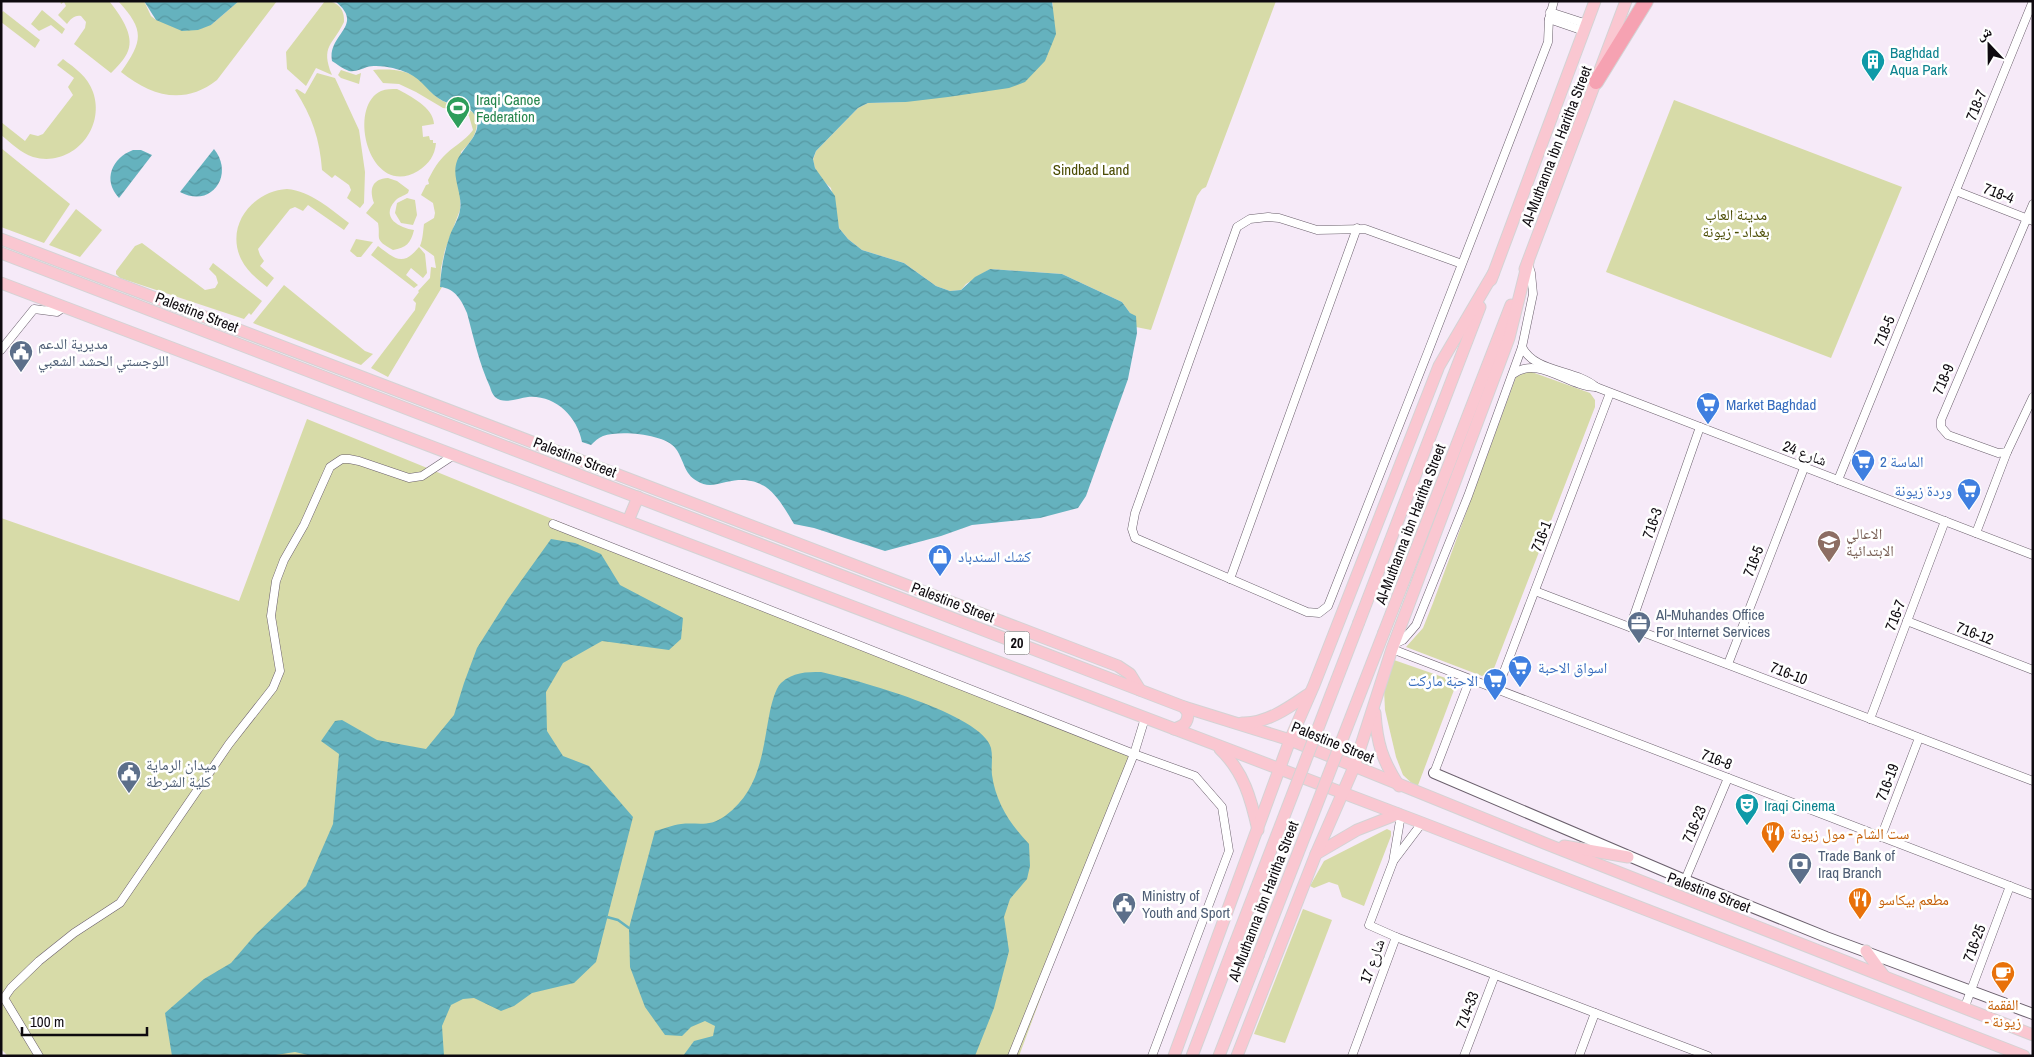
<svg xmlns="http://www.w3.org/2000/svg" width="2034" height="1057" viewBox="0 0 2034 1057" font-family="'Archivo Narrow','Noto Naskh Arabic',sans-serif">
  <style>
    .green { fill: #d7dba8 }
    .water { fill: url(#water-waves) }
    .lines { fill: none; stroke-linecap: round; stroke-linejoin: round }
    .stream { stroke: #65b2be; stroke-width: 2.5 }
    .street-casing { stroke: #6a5f6c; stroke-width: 9 }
    .secondary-casing { stroke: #6a5f6c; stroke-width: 12 }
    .primary-casing { stroke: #d4d3d4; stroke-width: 13 }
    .highway-casing { stroke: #d4d3d4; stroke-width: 16 }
    .street { stroke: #fff; stroke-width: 8 }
    .secondary { stroke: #fff; stroke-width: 10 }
    .primary { stroke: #fac7d1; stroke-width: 11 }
    .highway { stroke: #f6a2b2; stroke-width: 14 }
    .primary-bridge-casing { stroke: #d4d3d4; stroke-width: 13; stroke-linecap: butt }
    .primary-bridge { stroke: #fac7d1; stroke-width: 11 }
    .labels { text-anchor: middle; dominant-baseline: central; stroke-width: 5; stroke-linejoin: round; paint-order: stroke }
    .shield { fill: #fff; stroke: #565457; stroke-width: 1 }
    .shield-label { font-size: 14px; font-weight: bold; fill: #0e0a0f }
    .culture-label { font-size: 15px; fill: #0d838f; stroke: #fff; text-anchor: start }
    .leisure-label { font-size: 15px; fill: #27864d; stroke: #fff; text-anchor: start }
    .street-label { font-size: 15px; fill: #0e0a0f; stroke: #fff }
    .park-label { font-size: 15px; fill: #4a4b02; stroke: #fff }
    .service-label { font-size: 15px; fill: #4e5e75; stroke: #fff; text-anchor: start }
    .shop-label { font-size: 15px; fill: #366cbe; stroke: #fff; text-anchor: start }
    .education-label { font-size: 15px; fill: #785e54; stroke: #fff; text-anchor: start }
    .food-label { font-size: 15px; fill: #c56008; stroke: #fff; text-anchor: start }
  </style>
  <defs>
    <pattern id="water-waves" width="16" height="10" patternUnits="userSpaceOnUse" patternTransform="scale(1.25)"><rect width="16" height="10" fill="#65b2be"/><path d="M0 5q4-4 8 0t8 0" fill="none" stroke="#5698a2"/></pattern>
  </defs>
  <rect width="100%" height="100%" fill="#f6eaf8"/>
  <!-- green -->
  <g class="green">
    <path d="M 60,1 L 109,1 C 119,13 135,35 128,51 C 125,59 117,67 111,73 L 74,44 L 85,28 L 86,22 L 81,16 C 74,15 71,19 67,24 L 58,15 L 66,6 L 64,2 L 61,4 Z"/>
    <path d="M 118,1 L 144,1 L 151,16 L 156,20 L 211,25 L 239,1 L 277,1 L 217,80 C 184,106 151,96 121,72 C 143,41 145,30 118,1 Z"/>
    <path d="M 325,1 C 338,1 345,10 344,22 C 333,45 320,46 332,75 L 316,68 L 306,86 L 287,69 L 286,52 Z"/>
    <polygon points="1052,1 1276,1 1206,187 1202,189 1197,196 1151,330 1136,327 1130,313 1122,302 1062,274 990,269 966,284 961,290 950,291 936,286 904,263 862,250 848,239 839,228 831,188 820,178 815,168 813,160 816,151 858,108 868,103 906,102 1053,6"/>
    <polygon points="42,10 65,29 62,34 51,25 39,31 31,24"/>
    <polygon points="3,11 40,40 35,48 1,22 1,14"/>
    <path d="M 63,59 C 75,68 88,77 93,92 C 106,129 72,168 33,157 C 21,153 11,143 1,135 L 1,122 L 25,141 L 30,134 L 38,136 L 43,134 L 73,95 L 68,87 L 74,78 L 57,65 Z"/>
    <polygon points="341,70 356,75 361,73 359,84 341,78 338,75"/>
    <path d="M 373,70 C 390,69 408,69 421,81 C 429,89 434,97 445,102 C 455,107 464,106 474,113 C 481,129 473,140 461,152 L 460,210 L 445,250 L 441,268 L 440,287 L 442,287 L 388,377 L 371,368 L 415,310 L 416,303 L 413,300 L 419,292 L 418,291 L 430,278 L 431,267 L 436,268 L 434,256 L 420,246 C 423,239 423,231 424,224 L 434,218 L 435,213 L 433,203 L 421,195 L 426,185 L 429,184 L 428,180 C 432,172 437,163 443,157 C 452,147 465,141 473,130 L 469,116 L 464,111 L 443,108 L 416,92 L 399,84 L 383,83 Z"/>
    <path d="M 317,73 L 335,78 L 359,130 L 365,172 L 364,203 L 360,208 L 347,198 L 351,190 L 349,185 L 335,175 L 332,178 L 322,170 C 320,140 312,116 295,90 L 297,89 L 305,94 Z"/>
    <path d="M 397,89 C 410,96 433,107 434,124 L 422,126 L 423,137 L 429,136 L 430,140 L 433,140 L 433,143 L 436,143 C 435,155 429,164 418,171 C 370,200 346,107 381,91 C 386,89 392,89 397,89 Z"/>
    <polygon points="1674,100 1902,187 1831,358 1606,272"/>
    <polygon points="1,148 70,204 44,243 1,227"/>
    <path d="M 388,178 L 397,181 L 409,190 L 408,193 C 404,196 398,197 395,201 C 380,218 400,228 414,230 C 411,243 406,248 393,250 C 373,239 381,239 378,223 L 366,213 L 374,203 C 369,189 372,179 388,178 Z"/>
    <path d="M 287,189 C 311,191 330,209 349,223 L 344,230 L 308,205 L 303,211 L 295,207 L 290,209 L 258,249 L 260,255 L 264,261 L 260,266 L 274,278 L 267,287 C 256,278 247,271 241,259 C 225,225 253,191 287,189 Z"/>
    <polygon points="407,198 415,200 417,215 413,225 401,223 395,213 397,203"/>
    <polygon points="76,209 102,230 80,257 49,245"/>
    <polygon points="356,239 373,242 361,257 357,257 350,251"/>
    <polygon points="142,243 205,290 215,288 218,283 216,276 209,269 213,263 262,301 251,315 249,313 244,319 120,278 116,274 116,271 135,246"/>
    <path d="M 378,246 C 395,259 403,267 419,247 L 425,254 L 427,273 L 423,278 L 411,268 L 406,275 L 418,285 L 414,288 L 371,255 Z"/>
    <polygon points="284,285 365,351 373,354 361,365 253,323"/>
    <polygon points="1529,371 1590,393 1595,400 1595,407 1493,671 1482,676 1406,647 1423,628 1433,603 1516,377"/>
    <polygon points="307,419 1131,755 1019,1056 8,1056 1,1049 1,518 239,601"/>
    <polygon points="1394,660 1457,682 1417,788 1403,775 1396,757 1385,710 1384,689"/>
    <polygon points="1387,829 1391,831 1391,836 1364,906 1342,897 1338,885 1329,882 1314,888 1310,886 1324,861"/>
    <polygon points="1303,909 1332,920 1285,1043 1254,1034"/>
  </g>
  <!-- water -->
  <g class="water">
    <polygon points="144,1 239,1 211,25 198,30 182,31 156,20"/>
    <path d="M 335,1 L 1052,1 L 1056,34 L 1045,61 L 1025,82 L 1009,88 L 948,97 L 906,102 L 868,103 L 858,108 L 816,151 L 813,159 L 815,168 L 835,196 L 839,228 L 848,239 L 862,250 L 904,263 L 936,286 L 950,291 L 961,290 L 975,277 L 990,269 L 1062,274 L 1122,302 L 1130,313 L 1136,316 L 1137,333 L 1128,379 L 1086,496 L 1078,508 L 1040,518 L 972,525 L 941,536 L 885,551 L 814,528 L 794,524 C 777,495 764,473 726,482 C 715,485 706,487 697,481 C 684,474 684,460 676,449 C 666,434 620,430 603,436 C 598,438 595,441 591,445 L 582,442 C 577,416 555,395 528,397 C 518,398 504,405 495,397 C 492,394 491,390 490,387 C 479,363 474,339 467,313 C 462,301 455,288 440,287 C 441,269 444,252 450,235 C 453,227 459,218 460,210 C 463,194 451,177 457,161 C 463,146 486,132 474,114 C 468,104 453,106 443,101 C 429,94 423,80 408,73 C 397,68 378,64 367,67 C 361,69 356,72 349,71 C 343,69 337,64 332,61 C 327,34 366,26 335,1 Z"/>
    <path d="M 214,149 C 235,175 211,209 180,192 Z"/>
    <path d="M 133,150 L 141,150 L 152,155 L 119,198 C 102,180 112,158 133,150 Z"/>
    <polygon points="551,539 575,543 601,554 620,585 683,618 681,639 669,650 602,641 563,663 546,692 547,731 563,756 589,766 633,817 596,962 574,983 532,993 514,1006 501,1011 474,998 463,999 451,1005 442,1026 444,1056 312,1056 295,1052 269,1056 172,1056 165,1013 204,979 231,963 255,935 306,886 333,824 339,754 321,741 335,721 342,720 377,740 426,749 454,715 464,683 477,648 508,599"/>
    <path d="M 821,672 C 854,679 983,714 991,748 C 993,757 991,766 992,775 C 996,803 1010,824 1029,844 L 1030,866 L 1027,879 L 1010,899 L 1004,917 L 1009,951 L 994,1008 L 975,1056 L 683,1056 L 694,1041 L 713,1036 L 715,1026 L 705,1021 L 691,1027 L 682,1036 L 665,1035 L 645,1007 L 630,967 L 629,928 L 655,831 C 663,829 672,825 681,824 C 698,822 708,828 725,816 C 761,789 762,752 770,711 C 772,703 775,689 781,683 C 793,672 806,672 821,672 Z"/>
  </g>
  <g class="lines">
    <!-- stream -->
    <polyline class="stream" points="607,917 618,920 629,928"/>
    <!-- street casing -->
    <g class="street-casing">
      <g id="street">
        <polyline points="1550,12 1587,24"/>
        <polyline points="1549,19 1584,31"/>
        <polyline points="1956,191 2033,221"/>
        <polyline points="2033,204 1941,420 1941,427 1948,435 1998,453 2007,452 2033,397"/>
        <path d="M 1462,264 L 1365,229 L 1317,230 L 1279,218 L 1268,217 L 1250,219 L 1237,227 L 1135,513 L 1132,529 L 1135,538 L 1307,612 L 1319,613 L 1328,606 C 1402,418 1476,231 1548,42 L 1549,19 L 1554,1"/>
        <path d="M 1522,347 C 1535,373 1575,369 1596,387 L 2033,555"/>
        <polyline points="1,350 34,309 57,312 64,307"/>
        <path d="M 1513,374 C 1539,355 1568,387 1596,387"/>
        <polyline points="1838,480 2033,1"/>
        <polyline points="553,524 1134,754 1195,776 1222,807 1229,851 1152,1056"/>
        <polyline points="1976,533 2007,452"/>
        <polyline points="1230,579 1357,228"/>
        <polyline points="1535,591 2033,781"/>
        <polyline points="1907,621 2033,670"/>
        <polyline points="1630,627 1700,427"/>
        <polyline points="1394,644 1403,640 1416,625 1468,496 1522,347 1533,294 1531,273 1528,263"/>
        <polyline points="1392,649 2033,895"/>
        <polyline points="1728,664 1804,468"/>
        <polyline points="1497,690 1610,393"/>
        <polyline points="1870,719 1945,521"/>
        <polyline points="1434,773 1470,679"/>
        <polyline points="1881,837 1919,738"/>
        <polyline points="1394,860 1422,823"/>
        <polyline points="1685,880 1728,778"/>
        <polyline points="1396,937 1708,1056"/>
        <polyline points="1964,1009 2010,886"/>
        <polyline points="39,1056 4,998 11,988 39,961 74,933 120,903 229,744 273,688 280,671 271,616 276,581 284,560 304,525 330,467 342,459 349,459 359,461 409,478 422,476 454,455"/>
        <polyline points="1012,1056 1134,754 1145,718"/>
        <polyline points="1352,1056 1396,937 1369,925 1393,862 1401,815"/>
        <polyline points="1464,1056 1495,975"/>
        <polyline points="1579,1056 1595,1013"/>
      </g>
    </g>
    <!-- secondary casing -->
    <g class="secondary-casing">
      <polyline id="secondary" points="1434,773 1685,880 1826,937 2033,1014"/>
    </g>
    <!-- primary casing -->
    <g class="primary-casing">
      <g id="primary">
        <polyline points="1,239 1118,666 1130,674 1140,690"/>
        <polyline points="1,253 1184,707 1290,740 1549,845 2033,1035"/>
        <polyline points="1525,269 1626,1"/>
        <polyline points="1491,280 1595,1"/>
        <polyline points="1,283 1422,823 2024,1056"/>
        <polyline points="628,521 638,497"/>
        <polyline points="1359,622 1480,307"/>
        <polyline points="1384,632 1511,305"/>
        <path d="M 1375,713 C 1377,743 1382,760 1399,786"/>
        <path d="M 1242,723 C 1267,724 1291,706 1310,693"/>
        <path d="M 1174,729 C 1183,726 1188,724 1188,713 L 1184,707"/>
        <path d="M 1220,749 C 1244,772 1251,799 1258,830"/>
        <polyline points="1564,846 1628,857"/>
        <polyline points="1316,854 1357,830 1398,814"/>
        <polyline points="1866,951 1884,976"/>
        <polyline points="1174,1056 1290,740 1314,685 1439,366 1493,274"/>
        <polyline points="1192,1056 1234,946"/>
        <polyline points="1219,1056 1258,956"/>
        <polyline points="1237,1056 1316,854 1354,767 1392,649 1509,338 1528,262"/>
      </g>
    </g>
    <!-- highway casing -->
    <g class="highway-casing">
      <polyline id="highway" points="1596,82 1646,1"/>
    </g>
    <!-- street -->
    <use href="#street" class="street"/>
    <!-- secondary -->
    <use href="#secondary" class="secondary"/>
    <!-- primary -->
    <use href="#primary" class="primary"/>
    <!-- highway -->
    <use href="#highway" class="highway"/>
    <!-- primary-bridge casing -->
    <g class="primary-bridge-casing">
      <g id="primary-bridge">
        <polyline points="1234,946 1359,622"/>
        <polyline points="1258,956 1384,632"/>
      </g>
    </g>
    <!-- primary-bridge -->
    <use href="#primary-bridge" class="primary-bridge"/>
  </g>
  <!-- icons -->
  <defs>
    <g id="building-pin" transform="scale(1.25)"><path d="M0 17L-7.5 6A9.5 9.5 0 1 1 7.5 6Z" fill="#0f9aa8" stroke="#fff"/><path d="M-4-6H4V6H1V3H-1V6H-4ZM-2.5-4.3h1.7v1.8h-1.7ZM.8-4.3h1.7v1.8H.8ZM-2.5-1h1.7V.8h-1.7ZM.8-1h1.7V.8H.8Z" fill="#fff"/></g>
    <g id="stadium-pin" transform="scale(1.25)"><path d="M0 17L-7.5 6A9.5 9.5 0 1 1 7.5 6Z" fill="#2e9e5b" stroke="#fff"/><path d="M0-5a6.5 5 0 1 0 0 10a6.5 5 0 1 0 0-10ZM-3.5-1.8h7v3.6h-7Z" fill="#fff"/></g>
    <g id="civic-pin" transform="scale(1.25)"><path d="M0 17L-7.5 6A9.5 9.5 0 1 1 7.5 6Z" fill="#5c6f8a" stroke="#fff"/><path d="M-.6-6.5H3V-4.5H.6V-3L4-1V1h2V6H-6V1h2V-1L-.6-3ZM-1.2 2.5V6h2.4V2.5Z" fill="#fff"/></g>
    <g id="supermarket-pin" transform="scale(1.25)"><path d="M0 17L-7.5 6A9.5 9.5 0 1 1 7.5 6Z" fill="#3f7fe0" stroke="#fff"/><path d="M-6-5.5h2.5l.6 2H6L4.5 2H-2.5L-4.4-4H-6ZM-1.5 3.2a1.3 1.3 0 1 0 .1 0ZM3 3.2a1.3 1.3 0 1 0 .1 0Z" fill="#fff"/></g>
    <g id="school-pin" transform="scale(1.25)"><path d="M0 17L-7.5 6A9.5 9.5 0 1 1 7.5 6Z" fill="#8d6e63" stroke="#fff"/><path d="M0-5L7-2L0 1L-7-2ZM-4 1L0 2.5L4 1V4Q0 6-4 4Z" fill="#fff"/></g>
    <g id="shop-pin" transform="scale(1.25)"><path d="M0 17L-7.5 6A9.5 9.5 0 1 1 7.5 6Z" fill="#3f7fe0" stroke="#fff"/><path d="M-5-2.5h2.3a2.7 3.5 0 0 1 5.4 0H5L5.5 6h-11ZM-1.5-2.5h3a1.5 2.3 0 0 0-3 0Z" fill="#fff"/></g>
    <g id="office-pin" transform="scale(1.25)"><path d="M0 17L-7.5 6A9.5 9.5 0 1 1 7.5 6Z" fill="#5c6f8a" stroke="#fff"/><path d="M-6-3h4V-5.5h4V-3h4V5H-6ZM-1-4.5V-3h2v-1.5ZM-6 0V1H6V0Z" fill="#fff"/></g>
    <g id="theatre-pin" transform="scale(1.25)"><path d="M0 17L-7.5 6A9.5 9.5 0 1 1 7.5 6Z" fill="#0f9aa8" stroke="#fff"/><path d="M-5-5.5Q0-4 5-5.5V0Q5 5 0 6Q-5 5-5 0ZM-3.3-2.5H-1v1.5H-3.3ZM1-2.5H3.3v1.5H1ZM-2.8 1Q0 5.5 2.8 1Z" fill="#fff"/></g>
    <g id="restaurant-pin" transform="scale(1.25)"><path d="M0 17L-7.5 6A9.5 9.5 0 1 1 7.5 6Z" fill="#e8710a" stroke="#fff"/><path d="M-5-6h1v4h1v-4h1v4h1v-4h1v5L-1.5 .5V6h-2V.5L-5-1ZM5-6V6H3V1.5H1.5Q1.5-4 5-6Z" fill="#fff"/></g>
    <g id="bank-pin" transform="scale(1.25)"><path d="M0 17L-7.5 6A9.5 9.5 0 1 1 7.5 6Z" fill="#5c6f8a" stroke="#fff"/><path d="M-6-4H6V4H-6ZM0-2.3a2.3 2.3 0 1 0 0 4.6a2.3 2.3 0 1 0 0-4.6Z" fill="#fff"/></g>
    <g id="cafe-pin" transform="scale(1.25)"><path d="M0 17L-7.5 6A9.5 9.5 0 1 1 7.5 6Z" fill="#e8710a" stroke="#fff"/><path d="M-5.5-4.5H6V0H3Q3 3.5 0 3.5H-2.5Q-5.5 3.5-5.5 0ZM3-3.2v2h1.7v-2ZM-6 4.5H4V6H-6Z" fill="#fff"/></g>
  </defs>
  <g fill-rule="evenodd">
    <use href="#building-pin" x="1873" y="61"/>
    <use href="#stadium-pin" x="458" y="108"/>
    <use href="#civic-pin" x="21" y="352"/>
    <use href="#supermarket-pin" x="1708" y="404"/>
    <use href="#supermarket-pin" x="1863" y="461"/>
    <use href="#supermarket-pin" x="1969" y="490"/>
    <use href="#school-pin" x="1829" y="542"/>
    <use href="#shop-pin" x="940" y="556"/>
    <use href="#office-pin" x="1639" y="623"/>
    <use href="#supermarket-pin" x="1520" y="667"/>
    <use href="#supermarket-pin" x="1495" y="680"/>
    <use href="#civic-pin" x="129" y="773"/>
    <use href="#theatre-pin" x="1747" y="805"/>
    <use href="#restaurant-pin" x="1773" y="833"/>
    <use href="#bank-pin" x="1800" y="864"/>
    <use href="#restaurant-pin" x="1860" y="899"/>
    <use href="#civic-pin" x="1124" y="904"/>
    <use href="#cafe-pin" x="2003" y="973"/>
  </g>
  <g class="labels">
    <!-- shield labels -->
    <rect class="shield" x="1004.5" y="631.5" width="25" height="23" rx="4"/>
    <g class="shield-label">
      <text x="1017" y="643">20</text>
    </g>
    <!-- culture labels -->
    <g class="culture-label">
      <text x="1890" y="52">Baghdad<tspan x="1890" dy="17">Aqua Park</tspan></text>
      <text x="1764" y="805">Iraqi Cinema</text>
    </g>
    <!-- leisure labels -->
    <g class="leisure-label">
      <text x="476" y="99">Iraqi Canoe<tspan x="476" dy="17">Federation</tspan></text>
    </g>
    <!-- street labels -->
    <g class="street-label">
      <text transform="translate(1976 105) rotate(-68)">718-7</text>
      <text transform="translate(1556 146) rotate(-69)">Al-Muthanna ibn Haritha Street</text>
      <text transform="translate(1999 193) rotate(21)">718-4</text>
      <text transform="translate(197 312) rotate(21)">Palestine Street</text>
      <text transform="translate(1884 331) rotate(-68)">718-5</text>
      <text transform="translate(1943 379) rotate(-67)">718-9</text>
      <text transform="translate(1805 453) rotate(21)">شارع 24</text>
      <text transform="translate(575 457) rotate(21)">Palestine Street</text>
      <text transform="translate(1652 523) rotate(-71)">716-3</text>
      <text transform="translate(1410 524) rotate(-69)">Al-Muthanna ibn Haritha Street</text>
      <text transform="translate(1541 536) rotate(-69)">716-1</text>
      <text transform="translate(1753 561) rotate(-69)">716-5</text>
      <text transform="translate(953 602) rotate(21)">Palestine Street</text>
      <text transform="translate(1895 615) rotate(-69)">716-7</text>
      <text transform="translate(1975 633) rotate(21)">716-12</text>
      <text transform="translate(1789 673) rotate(21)">716-10</text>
      <text transform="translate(1333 742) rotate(22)">Palestine Street</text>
      <text transform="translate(1717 759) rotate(21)">716-8</text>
      <text transform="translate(1887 782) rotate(-69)">716-19</text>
      <text transform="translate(1694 824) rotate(-67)">716-23</text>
      <text transform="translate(1709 892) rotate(21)">Palestine Street</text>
      <text transform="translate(1263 901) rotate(-69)">Al-Muthanna ibn Haritha Street</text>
      <text transform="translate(1974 943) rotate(-70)">716-25</text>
      <text transform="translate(1372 961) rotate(-70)">شارع 17</text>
      <text transform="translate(1467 1010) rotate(-69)">714-33</text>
    </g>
    <!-- park labels -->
    <g class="park-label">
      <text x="1091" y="169">Sindbad Land</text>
      <text x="1736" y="214">مدينة العاب<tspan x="1736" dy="17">بغداد - زيونة</tspan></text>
    </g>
    <!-- service labels -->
    <g class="service-label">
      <text x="38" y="343">مديرية الدعم<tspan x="38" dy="17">اللوجستي الحشد الشعبي</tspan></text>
      <text x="1656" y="614">Al-Muhandes Office<tspan x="1656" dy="17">For Internet Services</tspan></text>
      <text x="146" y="764">ميدان الرماية<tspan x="146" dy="17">كلية الشرطة</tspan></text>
      <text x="1818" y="855">Trade Bank of<tspan x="1818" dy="17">Iraq Branch</tspan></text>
      <text x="1142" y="895">Ministry of<tspan x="1142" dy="17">Youth and Sport</tspan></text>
    </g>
    <!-- shop labels -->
    <g class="shop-label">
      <text x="1726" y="404">Market Baghdad</text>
      <text x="1880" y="461">الماسة 2</text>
      <text x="1952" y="490" text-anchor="end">وردة زيونة</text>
      <text x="958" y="556">كشك السندباد</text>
      <text x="1538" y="667">اسواق الاحبة</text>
      <text x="1478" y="680" text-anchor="end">الاحبة ماركت</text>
    </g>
    <!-- education labels -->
    <g class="education-label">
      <text x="1846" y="533">الاعالي<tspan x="1846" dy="17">الابتدائية</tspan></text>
    </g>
    <!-- food labels -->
    <g class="food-label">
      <text x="1790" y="833">ست الشام - مول زيونة</text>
      <text x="1878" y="899">مطعم بيكاسو</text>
      <text x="2003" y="1004" text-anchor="middle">الفقمة<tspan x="2003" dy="17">- زيونة</tspan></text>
    </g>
  </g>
  <!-- border -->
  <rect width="2034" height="1057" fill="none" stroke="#0e0a0f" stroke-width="5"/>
  <!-- north arrow -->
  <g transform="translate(1989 45) rotate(338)" stroke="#ffffff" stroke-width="4" paint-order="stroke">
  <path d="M0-4L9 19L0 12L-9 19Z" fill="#0e0a0f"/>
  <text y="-8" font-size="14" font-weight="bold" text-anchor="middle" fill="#0e0a0f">ش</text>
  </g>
  <!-- scale -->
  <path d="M22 1027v8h125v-8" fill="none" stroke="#0e0a0f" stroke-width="2.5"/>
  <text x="30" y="1027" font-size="15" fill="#0e0a0f" stroke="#ffffff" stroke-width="4" paint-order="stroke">100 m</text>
</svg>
